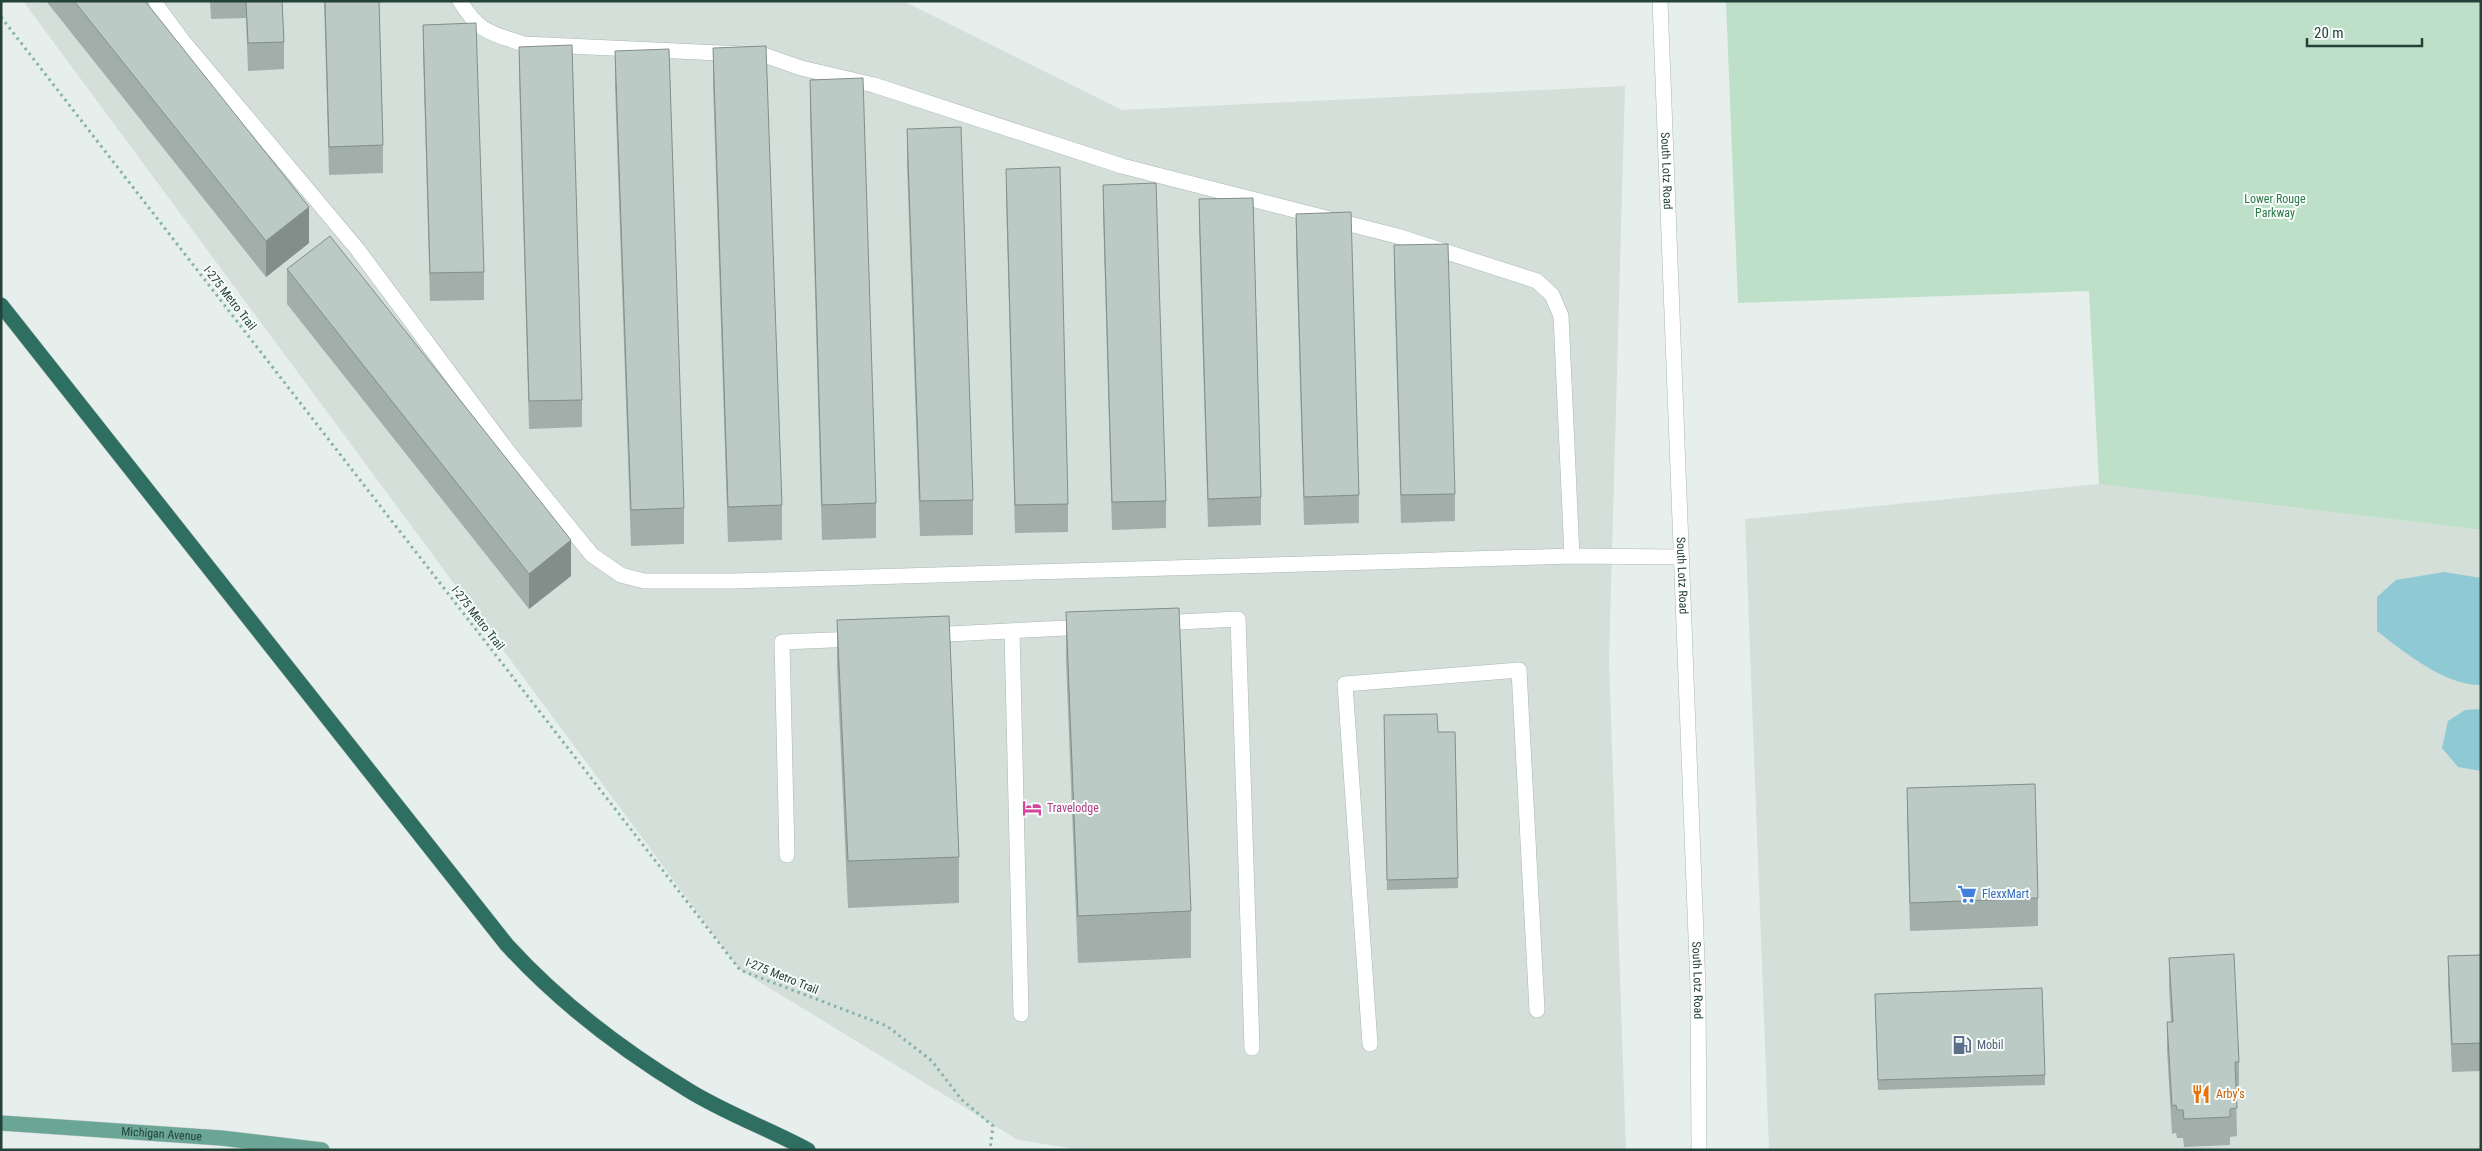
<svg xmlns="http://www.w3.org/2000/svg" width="2482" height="1151" viewBox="0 0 2482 1151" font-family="'Roboto Condensed',sans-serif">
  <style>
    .built { fill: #d4dfda }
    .green { fill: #bfe0c8 }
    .water { fill: #8ec9d4 }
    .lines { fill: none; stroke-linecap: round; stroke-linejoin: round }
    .service-casing { stroke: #a8b8b2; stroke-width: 16 }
    .tertiary-casing { stroke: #a8b8b2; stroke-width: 16 }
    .primary-casing { stroke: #c2cac8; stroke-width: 16 }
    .motorway-casing { stroke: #c2cac8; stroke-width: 16 }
    .path { stroke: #86b3a5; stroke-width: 3; stroke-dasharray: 2.5 4; stroke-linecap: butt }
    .service { stroke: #fff; stroke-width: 15 }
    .tertiary { stroke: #fff; stroke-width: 15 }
    .primary { stroke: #6aa596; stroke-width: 15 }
    .motorway { stroke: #2f6f62; stroke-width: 15 }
    .wall { fill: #a1aea9 }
    .shaded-wall { fill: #838d89 }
    .building { fill: #bbcac4; stroke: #838d89 }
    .labels { text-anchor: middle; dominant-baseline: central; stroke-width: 4; stroke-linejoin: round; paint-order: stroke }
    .street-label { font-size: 12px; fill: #24423a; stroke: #f7fbf9 }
    .park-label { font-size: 12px; fill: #2d7a4b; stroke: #f7fbf9 }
    .hotel-label { font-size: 12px; fill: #b23c85; stroke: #f7fbf9; text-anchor: start }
    .shop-label { font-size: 12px; fill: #366cbe; stroke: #f7fbf9; text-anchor: start }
    .service-label { font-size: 12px; fill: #4e5e75; stroke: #f7fbf9; text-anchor: start }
    .food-label { font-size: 12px; fill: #c56008; stroke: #f7fbf9; text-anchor: start }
  </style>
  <rect width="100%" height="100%" fill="#e6efeb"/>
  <!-- built -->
  <g class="built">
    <polygon points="23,1 903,1 1122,110 1625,86 1609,660 1626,1150 1083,1150 1018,1140 740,970"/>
    <polygon points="2099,484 2481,530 2481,1150 1769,1150 1745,519"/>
  </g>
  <!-- green -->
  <polygon class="green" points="1726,1 2481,1 2481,530 2099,484 2089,291 1738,303"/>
  <!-- water -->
  <g class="water">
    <path d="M 2444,572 L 2481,578 L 2481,685 C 2446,686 2404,652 2377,631 L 2377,597 L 2396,580 Z"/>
    <polygon points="2481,709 2481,771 2458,767 2442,748 2448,721 2465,710"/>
  </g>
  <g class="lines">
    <!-- service casing -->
    <g class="service-casing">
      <g id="service">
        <polyline points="156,1 157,6 183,41 358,250 510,454 592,555 621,575 644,581 734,581 1572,556 1681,557"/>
        <path d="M 460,1 C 479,33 491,33 524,44 L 764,55 L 801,68 L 874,85 L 1122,166 L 1397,236 L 1537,281 L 1552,295 L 1561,316 L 1572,556"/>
        <polyline points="1159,623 1238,619 1252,1048"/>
        <polyline points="1012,631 1021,1014"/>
        <polyline points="929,635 1086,627"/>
        <polyline points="787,855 782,642 856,639"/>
        <polyline points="1370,1044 1345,684 1519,670 1537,1010"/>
      </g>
    </g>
    <!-- tertiary casing -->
    <g class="tertiary-casing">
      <g id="tertiary">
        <path id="s1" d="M 1660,1 L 1698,988 L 1699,1150"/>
      </g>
    </g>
    <!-- primary casing -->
    <g class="primary-casing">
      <g id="primary">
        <path id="s2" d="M 1,1123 L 221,1138 L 322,1150"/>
      </g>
    </g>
    <!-- motorway casing -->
    <g class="motorway-casing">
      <path id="motorway" d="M 1,305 L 507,945 C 559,1002 622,1050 688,1090 C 725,1113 769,1129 808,1150"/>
    </g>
    <!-- path -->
    <polyline class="path" points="1,17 740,970 887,1026 932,1061 961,1099 993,1126 990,1150"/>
    <!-- service -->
    <use href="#service" class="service"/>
    <!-- tertiary -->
    <use href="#tertiary" class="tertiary"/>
    <!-- primary -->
    <use href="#primary" class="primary"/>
    <!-- motorway -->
    <use href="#motorway" class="motorway"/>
  </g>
  <!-- wall -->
  <g class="wall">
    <polygon points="46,1 145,1 309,243 266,277"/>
    <polygon points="210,1 282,1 284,42 284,69 248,71 246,18 211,19"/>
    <polygon points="324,1 379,1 383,145 383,173 329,175"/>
    <polygon points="423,25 484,272 484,300 430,301 423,53"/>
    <polygon points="519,47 582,400 582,427 529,429 519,75"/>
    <polygon points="713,48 782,505 782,540 728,542 713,83"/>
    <polygon points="615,51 684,508 684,544 631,546 615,87"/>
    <polygon points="810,80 876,503 876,538 822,540 810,116"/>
    <polygon points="907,129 973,500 973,535 920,536 907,165"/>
    <polygon points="1006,169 1068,504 1068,532 1015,533 1006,197"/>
    <polygon points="1103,185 1166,501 1166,528 1112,530 1103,213"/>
    <polygon points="1199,199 1261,497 1261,525 1208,527 1199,227"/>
    <polygon points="1296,214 1359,495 1359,523 1304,525 1296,242"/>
    <polygon points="1394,245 1455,494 1455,521 1401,523 1394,273"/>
    <polygon points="287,269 571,576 529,609 287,304"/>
    <polygon points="1066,612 1191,911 1191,958 1078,963 1066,659"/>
    <polygon points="837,620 959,857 959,903 848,908 837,667"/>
    <polygon points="1384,715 1438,732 1455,732 1458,888 1387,890"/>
    <polygon points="1907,788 2038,898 2038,926 1910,931 1907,816"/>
    <polygon points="2481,955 2481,1071 2452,1072 2448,984 2448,956"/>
    <polygon points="2169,958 2239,1062 2239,1090 2236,1090 2237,1136 2230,1137 2230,1145 2184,1147 2183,1138 2177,1138 2176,1133 2172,1134 2167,1050 2167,1022 2171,1022 2169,986"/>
    <polygon points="1875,1004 2045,1075 2045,1085 1878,1090"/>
  </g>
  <!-- shaded-wall -->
  <g class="shaded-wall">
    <polygon points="309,207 309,243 266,277 266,241"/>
    <polygon points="571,540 571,576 529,609 529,574"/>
  </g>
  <!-- building -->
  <g class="building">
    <polygon points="74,1 145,1 309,207 266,241"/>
    <polygon points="246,1 282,1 284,42 248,43"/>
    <polygon points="325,1 379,1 383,145 329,147"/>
    <polygon points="476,23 484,272 430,273 423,25"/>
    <polygon points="572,45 582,400 529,401 519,47"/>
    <polygon points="766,46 782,505 728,507 713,48"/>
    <polygon points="669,49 684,508 631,510 615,51"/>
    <polygon points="863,78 876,503 822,505 810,80"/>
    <polygon points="961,127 973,500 920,501 907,129"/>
    <polygon points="1060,167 1068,504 1015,505 1006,169"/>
    <polygon points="1156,183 1166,501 1112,502 1103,185"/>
    <polygon points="1253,198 1261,497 1208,499 1199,199"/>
    <polygon points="1351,212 1359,495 1304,497 1296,214"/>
    <polygon points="330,236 571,540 529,574 287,269"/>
    <polygon points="1448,244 1455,494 1401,495 1394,245"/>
    <polygon points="1179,608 1191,911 1078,916 1066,612"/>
    <polygon points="949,616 959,857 848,861 837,620"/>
    <polygon points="1437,714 1438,732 1455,732 1458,878 1387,880 1384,715"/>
    <polygon points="2035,784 2038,898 1910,903 1907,788"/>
    <polygon points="2234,954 2239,1062 2235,1062 2237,1108 2230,1109 2230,1117 2184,1119 2183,1110 2177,1110 2176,1105 2172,1106 2167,1022 2173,1022 2169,958"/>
    <polygon points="2481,955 2481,1043 2452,1044 2448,956"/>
    <polygon points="2042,988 2045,1075 1878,1080 1875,994"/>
  </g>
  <!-- icons -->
  <defs>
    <g id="hotel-bare" transform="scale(1.5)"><path d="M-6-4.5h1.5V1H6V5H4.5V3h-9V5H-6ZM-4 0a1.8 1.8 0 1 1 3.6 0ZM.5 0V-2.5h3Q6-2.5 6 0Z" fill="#d1479c" stroke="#f7fbf9" stroke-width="2.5" paint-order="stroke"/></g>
    <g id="supermarket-bare" transform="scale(1.5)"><path d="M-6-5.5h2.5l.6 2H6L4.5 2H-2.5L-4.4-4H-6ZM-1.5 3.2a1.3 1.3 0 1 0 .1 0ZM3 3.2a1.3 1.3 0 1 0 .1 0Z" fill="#3f7fe0" stroke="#f7fbf9" stroke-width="2.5" paint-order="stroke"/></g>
    <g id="fuel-bare" transform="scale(1.5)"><path d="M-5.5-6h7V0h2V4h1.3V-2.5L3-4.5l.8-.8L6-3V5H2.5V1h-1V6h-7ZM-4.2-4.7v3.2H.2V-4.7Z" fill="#5c6f8a" stroke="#f7fbf9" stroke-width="2.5" paint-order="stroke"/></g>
    <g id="restaurant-bare" transform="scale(1.5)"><path d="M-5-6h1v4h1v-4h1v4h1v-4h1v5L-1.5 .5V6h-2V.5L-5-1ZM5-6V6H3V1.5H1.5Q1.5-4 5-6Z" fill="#e8710a" stroke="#f7fbf9" stroke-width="2.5" paint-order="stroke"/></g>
  </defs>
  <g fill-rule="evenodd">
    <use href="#hotel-bare" x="1032" y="808"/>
    <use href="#supermarket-bare" x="1967" y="894"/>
    <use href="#fuel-bare" x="1962" y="1045"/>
    <use href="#restaurant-bare" x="2201" y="1094"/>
  </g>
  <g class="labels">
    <!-- street labels -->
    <g class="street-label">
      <text stroke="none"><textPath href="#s1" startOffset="170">South Lotz Road</textPath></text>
      <text transform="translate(230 298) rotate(52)">I-275 Metro Trail</text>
      <text stroke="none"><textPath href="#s1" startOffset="575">South Lotz Road</textPath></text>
      <text transform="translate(478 618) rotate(52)">I-275 Metro Trail</text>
      <text transform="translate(782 976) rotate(22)">I-275 Metro Trail</text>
      <text stroke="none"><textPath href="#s1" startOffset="980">South Lotz Road</textPath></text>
      <text stroke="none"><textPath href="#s2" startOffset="161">Michigan Avenue</textPath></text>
    </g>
    <!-- park labels -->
    <g class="park-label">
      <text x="2275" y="199">Lower Rouge<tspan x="2275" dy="14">Parkway</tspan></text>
    </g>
    <!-- hotel labels -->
    <g class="hotel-label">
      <text x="1047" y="808">Travelodge</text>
    </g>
    <!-- shop labels -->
    <g class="shop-label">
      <text x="1982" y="894">FlexxMart</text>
    </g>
    <!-- service labels -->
    <g class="service-label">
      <text x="1977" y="1045">Mobil</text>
    </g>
    <!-- food labels -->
    <g class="food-label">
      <text x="2216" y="1094">Arby's</text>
    </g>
  </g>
  <!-- border -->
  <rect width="2482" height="1151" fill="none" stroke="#24423a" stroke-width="5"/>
  <!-- scale -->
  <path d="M2307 38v8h115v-8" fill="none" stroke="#24423a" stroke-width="2.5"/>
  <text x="2314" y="38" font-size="15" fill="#24423a" stroke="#f7fbf9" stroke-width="4" paint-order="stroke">20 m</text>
</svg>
